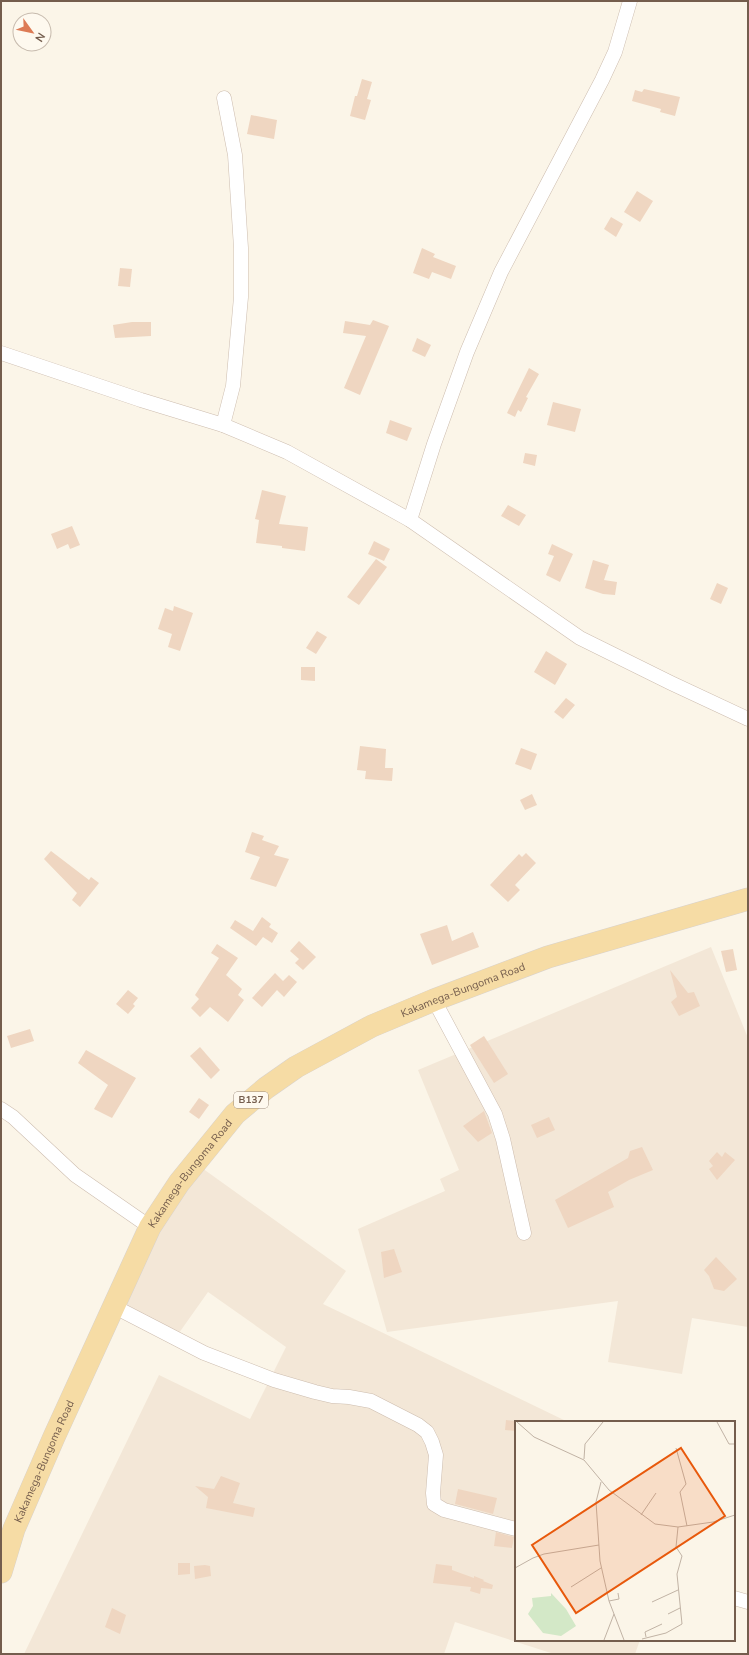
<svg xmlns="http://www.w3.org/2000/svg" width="749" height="1655" viewBox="0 0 749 1655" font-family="'Nunito Sans',sans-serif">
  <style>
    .residential { fill: #f3e7d7 }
    .building { fill: #efd6c1 }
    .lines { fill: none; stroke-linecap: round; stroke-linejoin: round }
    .minor-casing { stroke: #cdbdaf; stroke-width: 15 }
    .primary-casing { stroke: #d8d2cd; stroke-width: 23 }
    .minor { stroke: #fff; stroke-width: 14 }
    .primary { stroke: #f6dca5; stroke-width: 22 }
    .labels { text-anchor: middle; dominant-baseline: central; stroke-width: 3.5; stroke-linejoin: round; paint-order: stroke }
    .shield { fill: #fef9ef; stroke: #9d8c7e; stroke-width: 1 }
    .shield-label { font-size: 10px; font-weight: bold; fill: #745d4d }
    .street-label { font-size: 11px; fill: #745d4d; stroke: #fef9ef }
    .inset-road { fill: none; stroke: #c1b3a5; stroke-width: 1 }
    .view { fill: #e8590c; fill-opacity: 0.15; stroke: #e8590c; stroke-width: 2 }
    .inset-edge { fill: none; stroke: #745d4d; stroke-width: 2 }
  </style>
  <rect width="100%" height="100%" fill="#fbf5e8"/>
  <!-- residential -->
  <g class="residential">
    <polygon points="711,947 748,1038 748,1327 692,1318 682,1374 608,1362 618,1301 387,1332 358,1229 445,1191 440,1179 459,1170 418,1070"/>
    <polygon points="195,1163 346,1271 323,1304 568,1422 516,1422 516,1640 640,1640 635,1654 554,1654 455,1622 444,1654 24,1654 159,1375 250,1419 286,1347 208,1292 174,1340 121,1303"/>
  </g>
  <!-- building -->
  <g class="building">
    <polygon points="362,79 372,82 367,99 371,100 365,120 350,116 355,96 357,96"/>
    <polygon points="644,89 680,97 675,116 660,112 661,109 632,101 635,90 642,92"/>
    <polygon points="251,115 277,120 274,139 247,134"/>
    <polygon points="637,191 653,201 640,222 624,212"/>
    <polygon points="611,217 623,224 616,237 604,229"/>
    <polygon points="422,248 435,254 433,257 456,266 451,279 432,272 429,279 413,273"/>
    <polygon points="120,268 132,269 130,287 118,286"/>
    <polygon points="373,320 389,326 360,395 344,388 366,336 343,333 345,321 370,325"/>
    <polygon points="132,322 151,322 151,336 115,338 113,325"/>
    <polygon points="417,338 431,345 425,357 412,351"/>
    <polygon points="529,368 539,374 526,397 528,398 521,412 518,410 515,417 507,413"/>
    <polygon points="553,402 581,409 575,432 547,425"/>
    <polygon points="390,420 412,428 407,441 386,433"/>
    <polygon points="525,453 537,455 535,466 523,463"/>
    <polygon points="262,490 286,496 279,524 308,527 305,551 282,548 282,546 256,543 259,520 255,519"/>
    <polygon points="508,505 526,515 519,526 501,516"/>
    <polygon points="72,526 80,545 70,549 68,544 57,549 51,534"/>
    <polygon points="374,541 390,549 384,561 368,554"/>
    <polygon points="552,544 573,554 560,582 546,575 554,556 548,554"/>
    <polygon points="376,559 387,567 359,605 347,597"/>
    <polygon points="593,560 609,565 604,580 617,582 615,595 603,594 585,588"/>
    <polygon points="717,583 728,588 721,604 710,599"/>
    <polygon points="174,606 193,613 180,651 168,647 172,634 158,629 165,608 173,611"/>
    <polygon points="317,631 327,637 316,654 306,648"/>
    <polygon points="546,651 567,664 555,685 534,672"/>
    <polygon points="301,667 315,667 315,681 301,680"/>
    <polygon points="566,698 575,705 563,719 554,712"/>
    <polygon points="360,746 386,749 385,768 393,768 392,781 365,779 366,771 357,770"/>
    <polygon points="521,748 537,754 531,770 515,764"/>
    <polygon points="532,794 537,805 525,810 520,800"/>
    <polygon points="252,832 264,836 262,840 279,846 274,855 289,859 276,887 250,879 260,857 245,852"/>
    <polygon points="51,851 89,880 91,877 99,883 80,907 72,900 77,893 44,859"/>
    <polygon points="526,853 536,863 515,885 520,890 508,902 490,885 519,854 522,857"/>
    <polygon points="262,917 271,924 269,927 278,933 272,943 263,937 256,946 230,928 235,920 253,931"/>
    <polygon points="447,925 452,941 473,932 479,947 432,965 420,934"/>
    <polygon points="299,941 316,957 303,970 295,963 299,959 290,951"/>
    <polygon points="217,944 238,958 226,975 242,989 238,995 244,1000 228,1022 210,1007 200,1017 191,1008 199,999 195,995 219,958 211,953"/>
    <polygon points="733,949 737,970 726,972 721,951"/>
    <polygon points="670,970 688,993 694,992 700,1006 679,1016 671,1002 677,997"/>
    <polygon points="275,973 283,981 289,975 297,982 284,997 277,990 262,1007 252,998"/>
    <polygon points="128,990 138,998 133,1004 135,1006 128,1014 116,1004"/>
    <polygon points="30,1029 34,1041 11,1048 7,1036"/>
    <polygon points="484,1036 508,1074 494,1083 470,1045"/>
    <polygon points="200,1047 220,1070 211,1079 190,1056"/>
    <polygon points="86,1050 136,1078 112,1118 94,1109 108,1085 78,1063"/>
    <polygon points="199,1098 209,1105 199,1119 189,1112"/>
    <polygon points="484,1111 492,1133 478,1142 463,1126"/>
    <polygon points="549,1117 555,1130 537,1138 531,1125"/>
    <polygon points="642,1147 653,1170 629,1180 608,1192 614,1207 568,1228 555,1200 628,1158 630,1151"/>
    <polygon points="717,1152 722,1157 725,1152 735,1160 717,1180 709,1169 713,1166 709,1161"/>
    <polygon points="394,1249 402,1272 384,1278 381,1252"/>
    <polygon points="716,1257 737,1279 724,1291 714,1289 709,1276 704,1270"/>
    <polygon points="506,1420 516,1421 516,1431 505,1430"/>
    <polygon points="221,1476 240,1483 233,1503 255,1508 253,1517 206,1508 208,1497 195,1486 214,1489"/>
    <polygon points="458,1489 497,1498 493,1514 455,1504"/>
    <polygon points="496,1532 514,1537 512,1548 494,1546"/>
    <polygon points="178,1563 190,1563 190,1574 178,1575"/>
    <polygon points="436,1564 452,1566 452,1570 474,1578 474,1576 484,1580 483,1581 493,1585 492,1589 481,1588 480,1594 470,1591 471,1587 433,1583"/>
    <polygon points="205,1565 210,1566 211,1576 195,1579 194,1566"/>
    <polygon points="112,1608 126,1615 120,1634 105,1627"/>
  </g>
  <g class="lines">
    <!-- minor casing -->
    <g class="minor-casing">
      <g id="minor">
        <polyline points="1,353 141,400 223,425 287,452 410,520 580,638 671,683 748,719"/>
        <polyline points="223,425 233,386 241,297 241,248 235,155 224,98"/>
        <polyline points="410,520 434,444 467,352 501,272 602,80 615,52 630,1"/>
        <polyline points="434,1000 495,1114 503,1139 524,1233"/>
        <polyline points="1,1109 13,1117 75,1175 150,1227"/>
        <polyline points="113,1306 204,1353 274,1380 315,1392 332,1396 349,1397 371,1401 418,1425 427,1432 432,1442 436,1455 433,1493 434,1504 444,1510 516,1529"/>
        <polyline points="734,1598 748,1602"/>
      </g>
    </g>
    <!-- primary casing -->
    <g class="primary-casing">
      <g id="primary">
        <path id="s1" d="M 1,1572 L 14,1529 L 54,1437 L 150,1227 L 179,1183 L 235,1114 L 266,1088 L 296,1067 L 372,1026 L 434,1000 L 548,957 L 748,899"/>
      </g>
    </g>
    <!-- minor -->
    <use href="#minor" class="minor"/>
    <!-- primary -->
    <use href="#primary" class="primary"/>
  </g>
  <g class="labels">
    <!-- shield labels -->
    <rect class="shield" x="234" y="1092" width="34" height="16" rx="3"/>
    <g class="shield-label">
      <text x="251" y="1100">B137</text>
    </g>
    <!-- street labels -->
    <g class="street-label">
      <text stroke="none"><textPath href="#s1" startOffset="779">Kakamega-Bungoma Road</textPath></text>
      <text stroke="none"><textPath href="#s1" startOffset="443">Kakamega-Bungoma Road</textPath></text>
      <text stroke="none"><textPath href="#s1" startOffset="119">Kakamega-Bungoma Road</textPath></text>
    </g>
  </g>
  <!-- overview -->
  <g transform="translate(515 1421)">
    <rect width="220" height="220" fill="#fbf5e8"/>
    <path d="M 36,172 L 51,188 L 61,205 L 46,215 L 28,212 L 13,193 L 18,185 L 17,177 L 36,175 Z" fill="#d3e8c7"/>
    <path class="inset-road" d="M 2,1 L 19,16 L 69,39 L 94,69 L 140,103 L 163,106 L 198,101 L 220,94M 202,1 L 214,23 L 220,23M 161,27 L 171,63 L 165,71 L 172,105M 69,38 L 70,23 L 88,1M 86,61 L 81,81 L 85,140 L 94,180 L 109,219M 126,94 L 141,72M 0,147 L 18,137 L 29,133 L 84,124M 56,166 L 86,147M 94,180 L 104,178 L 103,172M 137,181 L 163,169M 153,193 L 165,187M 131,216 L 130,211 L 147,203M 127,218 L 151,212 L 167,203 L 162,153 L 167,135 L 161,126 L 163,106M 89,219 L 99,193"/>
    <path class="view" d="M 166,27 L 210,95 L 61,192 L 17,124 Z"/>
    <rect width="220" height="220" class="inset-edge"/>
  </g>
  <!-- border -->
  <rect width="749" height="1655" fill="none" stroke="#745d4d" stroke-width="4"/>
  <!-- north arrow -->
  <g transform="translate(32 32) rotate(123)"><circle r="19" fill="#fef9ef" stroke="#c7bbae"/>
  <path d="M0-3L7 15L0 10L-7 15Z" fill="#dd7b55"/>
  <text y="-6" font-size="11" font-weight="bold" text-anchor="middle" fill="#745d4d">N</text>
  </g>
</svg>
